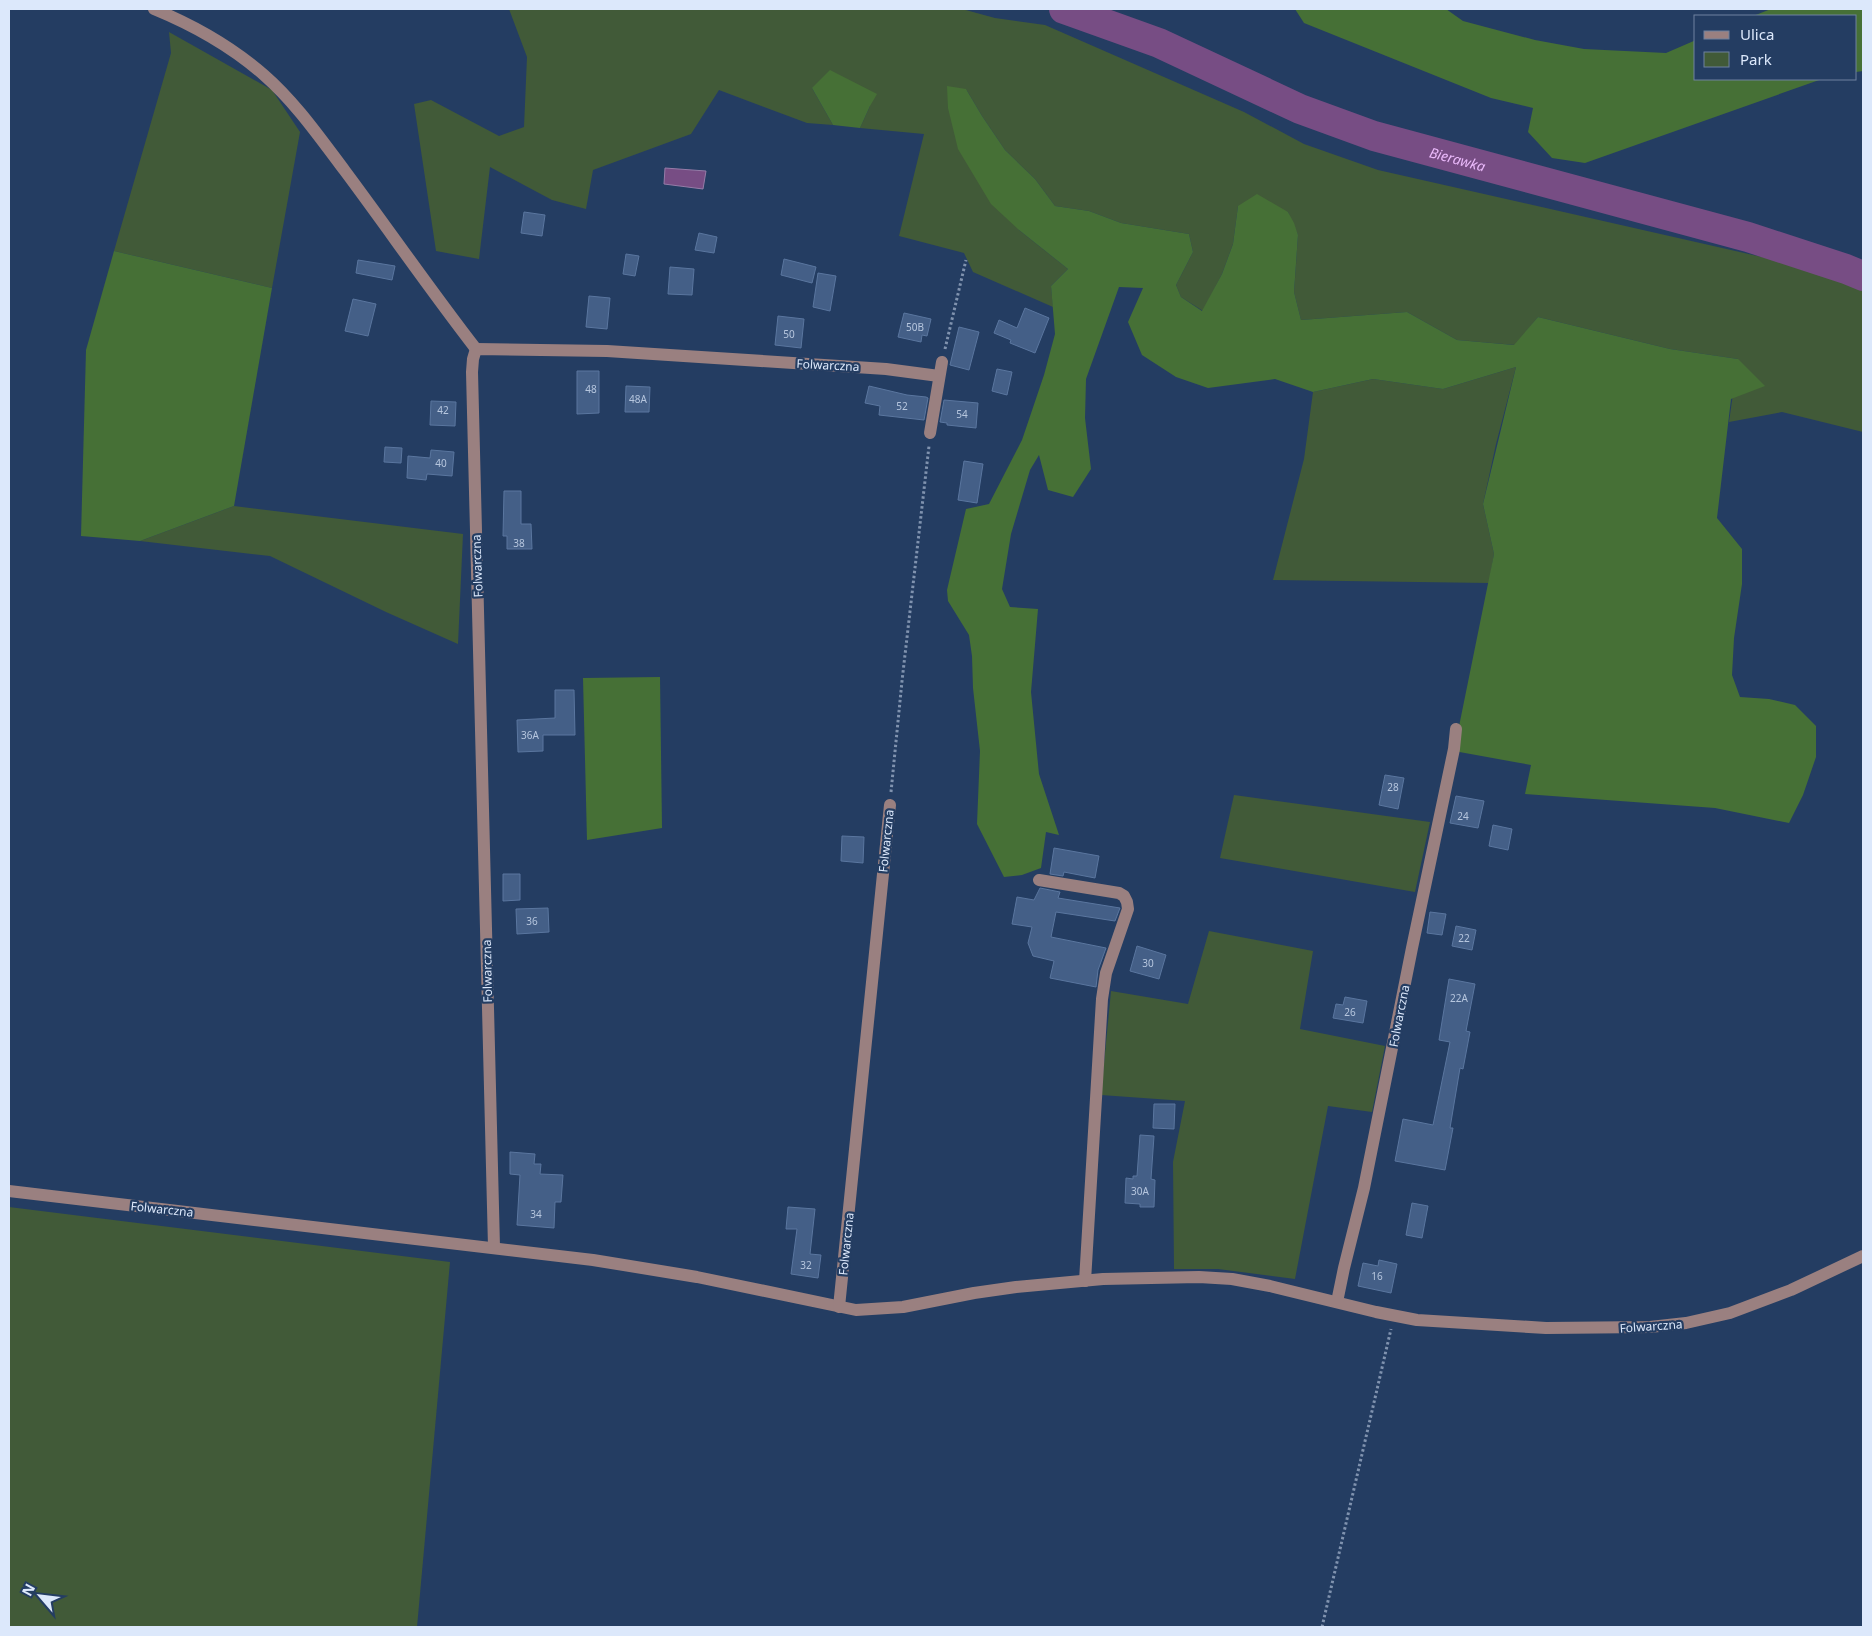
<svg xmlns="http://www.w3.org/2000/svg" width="1872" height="1636" viewBox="0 0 1872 1636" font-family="'Noto Sans',sans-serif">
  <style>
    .green { fill: #415a38 }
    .forest { fill: #467036 }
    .water { fill: #774d84; stroke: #957ca8 }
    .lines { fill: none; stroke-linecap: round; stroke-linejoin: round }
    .river { stroke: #774d84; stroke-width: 30 }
    .building { fill: #445f87; stroke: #5a769f }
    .path { stroke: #8093af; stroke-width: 3; stroke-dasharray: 2.5 2.5; stroke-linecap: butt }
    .minor { stroke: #9a8080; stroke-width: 12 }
    .labels { text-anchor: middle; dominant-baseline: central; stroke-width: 4.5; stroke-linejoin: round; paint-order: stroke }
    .number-label { font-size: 10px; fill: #b6c6de }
    .street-label { font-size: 12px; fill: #dce8fb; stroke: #243d62 }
    .water-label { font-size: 14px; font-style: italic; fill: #eab9fa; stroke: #243d62 }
  </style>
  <rect width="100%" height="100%" fill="#243d62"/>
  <!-- green -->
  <g class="green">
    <polygon points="509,9 962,9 995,18 1045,25 1244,112 1304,144 1378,170 1828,272 1863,287 1863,432 1782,412 1729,422 1738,359 1670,349 1538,317 1515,345 1457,340 1407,312 1301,320 1294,292 1298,235 1288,212 1238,206 1233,244 1222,274 1203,311 1181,297 1176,285 1193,252 1189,234 1121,223 1089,211 1055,206 1035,179 1005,150 982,116 966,89 1019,230 1068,269 1051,286 1053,307 973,272 964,253 899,236 924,134 860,128 870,106 812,88 833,125 807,123 719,90 691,134 593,170 586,209 552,200 490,167 479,259 436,251 414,104 431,100 499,136 524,127 527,57"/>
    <polygon points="169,32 272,90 300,132 272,288 114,251 171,53"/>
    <polygon points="1516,367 1496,444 1483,504 1494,554 1489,583 1273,580 1304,459 1313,392 1373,379 1443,389"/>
    <polygon points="234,506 463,534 458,644 386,612 270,556 140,541"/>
    <polygon points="1234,795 1430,822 1415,892 1220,858"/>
    <polygon points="1209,931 1313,951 1300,1029 1385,1046 1372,1112 1328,1106 1295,1279 1218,1269 1174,1269 1173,1162 1185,1101 1101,1095 1111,991 1188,1004"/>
    <polygon points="9,1207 450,1262 417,1627 9,1627"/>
  </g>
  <!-- forest -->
  <g class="forest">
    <polygon points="1295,9 1446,9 1463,21 1535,40 1584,49 1666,53 1696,40 1696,79 1822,79 1585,163 1552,158 1528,132 1533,108 1491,98 1304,23"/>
    <polygon points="1771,9 1863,9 1863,71 1856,72 1856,16 1753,16"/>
    <polygon points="830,70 877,94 870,106 860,128 833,125 812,88"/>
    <polygon points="947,86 966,89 982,116 1005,150 1035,179 1055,206 1089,211 1121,223 1189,234 1193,252 1176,285 1181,297 1202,311 1222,274 1233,244 1238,206 1257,194 1288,212 1294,223 1298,235 1294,292 1301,320 1407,312 1457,340 1514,345 1538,317 1670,349 1738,359 1765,386 1731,399 1717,518 1742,549 1742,584 1734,638 1732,675 1740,697 1769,699 1795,705 1816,726 1816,757 1803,795 1789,823 1715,808 1525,794 1531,765 1454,751 1494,554 1483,504 1516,367 1443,389 1373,379 1313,392 1275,379 1208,388 1176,377 1142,355 1128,322 1143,288 1119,287 1086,379 1085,418 1091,469 1073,497 1048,490 1039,455 1030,470 1011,534 1002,589 1010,607 1038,609 1031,692 1039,774 1059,835 1046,832 1041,868 1022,875 1004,877 977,824 980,751 973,688 972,656 969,635 948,601 947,590 966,509 989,504 1022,440 1044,375 1055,334 1051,286 1068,269 1019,230 991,204 958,149 948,108"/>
    <polygon points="114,251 272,288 234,506 140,541 81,536 86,350"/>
    <polygon points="660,677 662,828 587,840 583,678"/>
  </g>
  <!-- water -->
  <polygon class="water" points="665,168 706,171 703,189 664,184"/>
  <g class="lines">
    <!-- river -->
    <path class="river" id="s1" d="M 1064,9 L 1159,43 L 1300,109 L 1374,136 L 1748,237 L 1846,269 L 1863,276"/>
  </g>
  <!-- building -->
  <g class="building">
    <polygon points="524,212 545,215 542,236 521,233"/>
    <polygon points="699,233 717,237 714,253 695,250"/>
    <polygon points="626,254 639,256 635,276 623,274"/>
    <polygon points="784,259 816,267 812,283 781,275"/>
    <polygon points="358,260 395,266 392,280 356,273"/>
    <polygon points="670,267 694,269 692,295 668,294"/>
    <polygon points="818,273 836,276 830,311 813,307"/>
    <polygon points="589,296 610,298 607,329 586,327"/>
    <polygon points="353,299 376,304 368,336 345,331"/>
    <polygon points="1025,308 1049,318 1035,353 1010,343 1011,340 994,333 999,320 1017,328"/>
    <polygon points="904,313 931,319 927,336 922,335 921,342 898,337"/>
    <polygon points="778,316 804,319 801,348 775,345"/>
    <polygon points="959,327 979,332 969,370 950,365"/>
    <polygon points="997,369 1012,372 1007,395 992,391"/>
    <polygon points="577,371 599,371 599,413 577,414"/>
    <polygon points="626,386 650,387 649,412 625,412"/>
    <polygon points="869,386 907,395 926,397 928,398 924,420 879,415 880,406 865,403"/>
    <polygon points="944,400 978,403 976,428 947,425 947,423 940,422"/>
    <polygon points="431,401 456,402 455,426 430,425"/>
    <polygon points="385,447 402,448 401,463 384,462"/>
    <polygon points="431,450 454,452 452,476 427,474 426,480 407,478 408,456 430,458"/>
    <polygon points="964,461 983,464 977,503 958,500"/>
    <polygon points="504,491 521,491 521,524 531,524 532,549 507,549 507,536 503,536"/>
    <polygon points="555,690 574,690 575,735 543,735 543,751 518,752 517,720 555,718"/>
    <polygon points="1385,775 1404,778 1398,809 1379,805"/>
    <polygon points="1456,796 1484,801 1478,828 1450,823"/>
    <polygon points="1493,825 1512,829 1508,850 1489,846"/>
    <polygon points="842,836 864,837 863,863 841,861"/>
    <polygon points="1054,848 1099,856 1095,878 1064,872 1063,876 1050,874"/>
    <polygon points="503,874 520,874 520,900 503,901"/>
    <polygon points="1040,888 1060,892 1058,898 1120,908 1115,921 1056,912 1051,937 1106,948 1098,970 1096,987 1050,978 1054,961 1033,956 1028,943 1032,927 1012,924 1017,897 1034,900"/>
    <polygon points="548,908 549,932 517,934 516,909"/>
    <polygon points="1430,912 1446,914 1442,935 1427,933"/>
    <polygon points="1456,926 1476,930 1472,950 1452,946"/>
    <polygon points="1137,946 1166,955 1159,979 1130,971"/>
    <polygon points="1449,979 1475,984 1466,1031 1470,1032 1463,1069 1460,1068 1450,1128 1453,1128 1445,1170 1395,1161 1403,1119 1433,1125 1450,1042 1439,1040"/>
    <polygon points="1345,997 1367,1001 1363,1023 1333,1018 1336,1004 1343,1005"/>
    <polygon points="1154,1104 1175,1104 1174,1129 1153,1128"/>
    <polygon points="1140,1135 1154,1136 1151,1179 1155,1180 1154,1207 1140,1207 1140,1204 1125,1203 1126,1178 1133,1179 1133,1176 1137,1176"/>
    <polygon points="510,1152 535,1154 534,1164 541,1164 540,1174 563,1175 561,1202 555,1202 554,1228 517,1225 520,1175 510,1174"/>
    <polygon points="1412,1203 1428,1206 1422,1238 1406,1235"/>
    <polygon points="788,1207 815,1209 810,1254 821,1255 818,1278 791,1274 797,1229 786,1229"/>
    <polygon points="1379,1260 1397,1264 1391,1293 1358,1286 1363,1263 1378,1266"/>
  </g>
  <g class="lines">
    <!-- path -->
    <g class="path">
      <polyline points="945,349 966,260"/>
      <polyline points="891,792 902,681 929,446"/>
      <polyline points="1322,1627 1391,1329"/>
    </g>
    <!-- minor -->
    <g class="minor">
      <path d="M 154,9 C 193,25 232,47 264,75 C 296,103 320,138 345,171 C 389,230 431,291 476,349"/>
      <polyline points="930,433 942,362"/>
      <polyline points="1039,880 1119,893 1124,896 1127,902 1128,909 1106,973 1102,999 1085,1281"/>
      <polyline points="9,1191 593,1260 697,1277 856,1310 903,1307 974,1293 1016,1287 1103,1279 1199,1277 1232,1279 1270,1286 1376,1312 1417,1320 1546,1328 1650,1327 1686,1323 1730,1313 1791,1290 1863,1256"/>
      <polyline points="494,1247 472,372 473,359 476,349 607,351 886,369 939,376"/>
      <polyline points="1337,1302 1344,1268 1364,1188 1412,948 1454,749 1456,729"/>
      <polyline points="839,1307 890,805"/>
    </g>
  </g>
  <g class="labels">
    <!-- number labels -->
    <g class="number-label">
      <text x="915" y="327">50B</text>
      <text x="789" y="334">50</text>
      <text x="591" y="389">48</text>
      <text x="638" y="399">48A</text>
      <text x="902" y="406">52</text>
      <text x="443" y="410">42</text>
      <text x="962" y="414">54</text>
      <text x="441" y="463">40</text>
      <text x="519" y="543">38</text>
      <text x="530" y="735">36A</text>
      <text x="1393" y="787">28</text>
      <text x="1463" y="816">24</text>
      <text x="532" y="921">36</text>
      <text x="1464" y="938">22</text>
      <text x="1148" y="963">30</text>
      <text x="1459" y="998">22A</text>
      <text x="1350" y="1012">26</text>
      <text x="1140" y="1191">30A</text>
      <text x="536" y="1214">34</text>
      <text x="806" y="1265">32</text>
      <text x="1377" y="1276">16</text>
    </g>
    <!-- street labels -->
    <g class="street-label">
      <text transform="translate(828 365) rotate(3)">Folwarczna</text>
      <text transform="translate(477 566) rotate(-92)">Folwarczna</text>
      <text transform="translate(886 841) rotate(-84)">Folwarczna</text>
      <text transform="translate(487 971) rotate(-91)">Folwarczna</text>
      <text transform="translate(1399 1016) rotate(-79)">Folwarczna</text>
      <text transform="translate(162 1209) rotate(6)">Folwarczna</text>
      <text transform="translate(846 1244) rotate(-84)">Folwarczna</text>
      <text transform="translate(1651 1326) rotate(-4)">Folwarczna</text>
    </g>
    <!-- water labels -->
    <g class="water-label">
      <text stroke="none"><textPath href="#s1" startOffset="422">Bierawka</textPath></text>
    </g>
  </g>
  <!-- border -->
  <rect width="1872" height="1636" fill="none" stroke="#dce8fb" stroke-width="20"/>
  <!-- legend -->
  <rect x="1694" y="15" width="162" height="65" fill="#243d62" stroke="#6e819f"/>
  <rect x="1704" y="31" width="25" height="8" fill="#9a8080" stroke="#6e819f"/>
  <text x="1740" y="40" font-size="15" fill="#dce8fb">Ulica</text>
  <rect x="1704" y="52" width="25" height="15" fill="#415a38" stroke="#6e819f"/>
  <text x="1740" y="65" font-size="15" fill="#dce8fb">Park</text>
  <!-- north arrow -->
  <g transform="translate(40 1596) rotate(298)" stroke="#243d62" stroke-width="4" paint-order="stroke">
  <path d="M0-4L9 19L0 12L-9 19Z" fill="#dce8fb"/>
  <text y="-8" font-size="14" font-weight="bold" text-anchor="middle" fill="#dce8fb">N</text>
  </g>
</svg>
